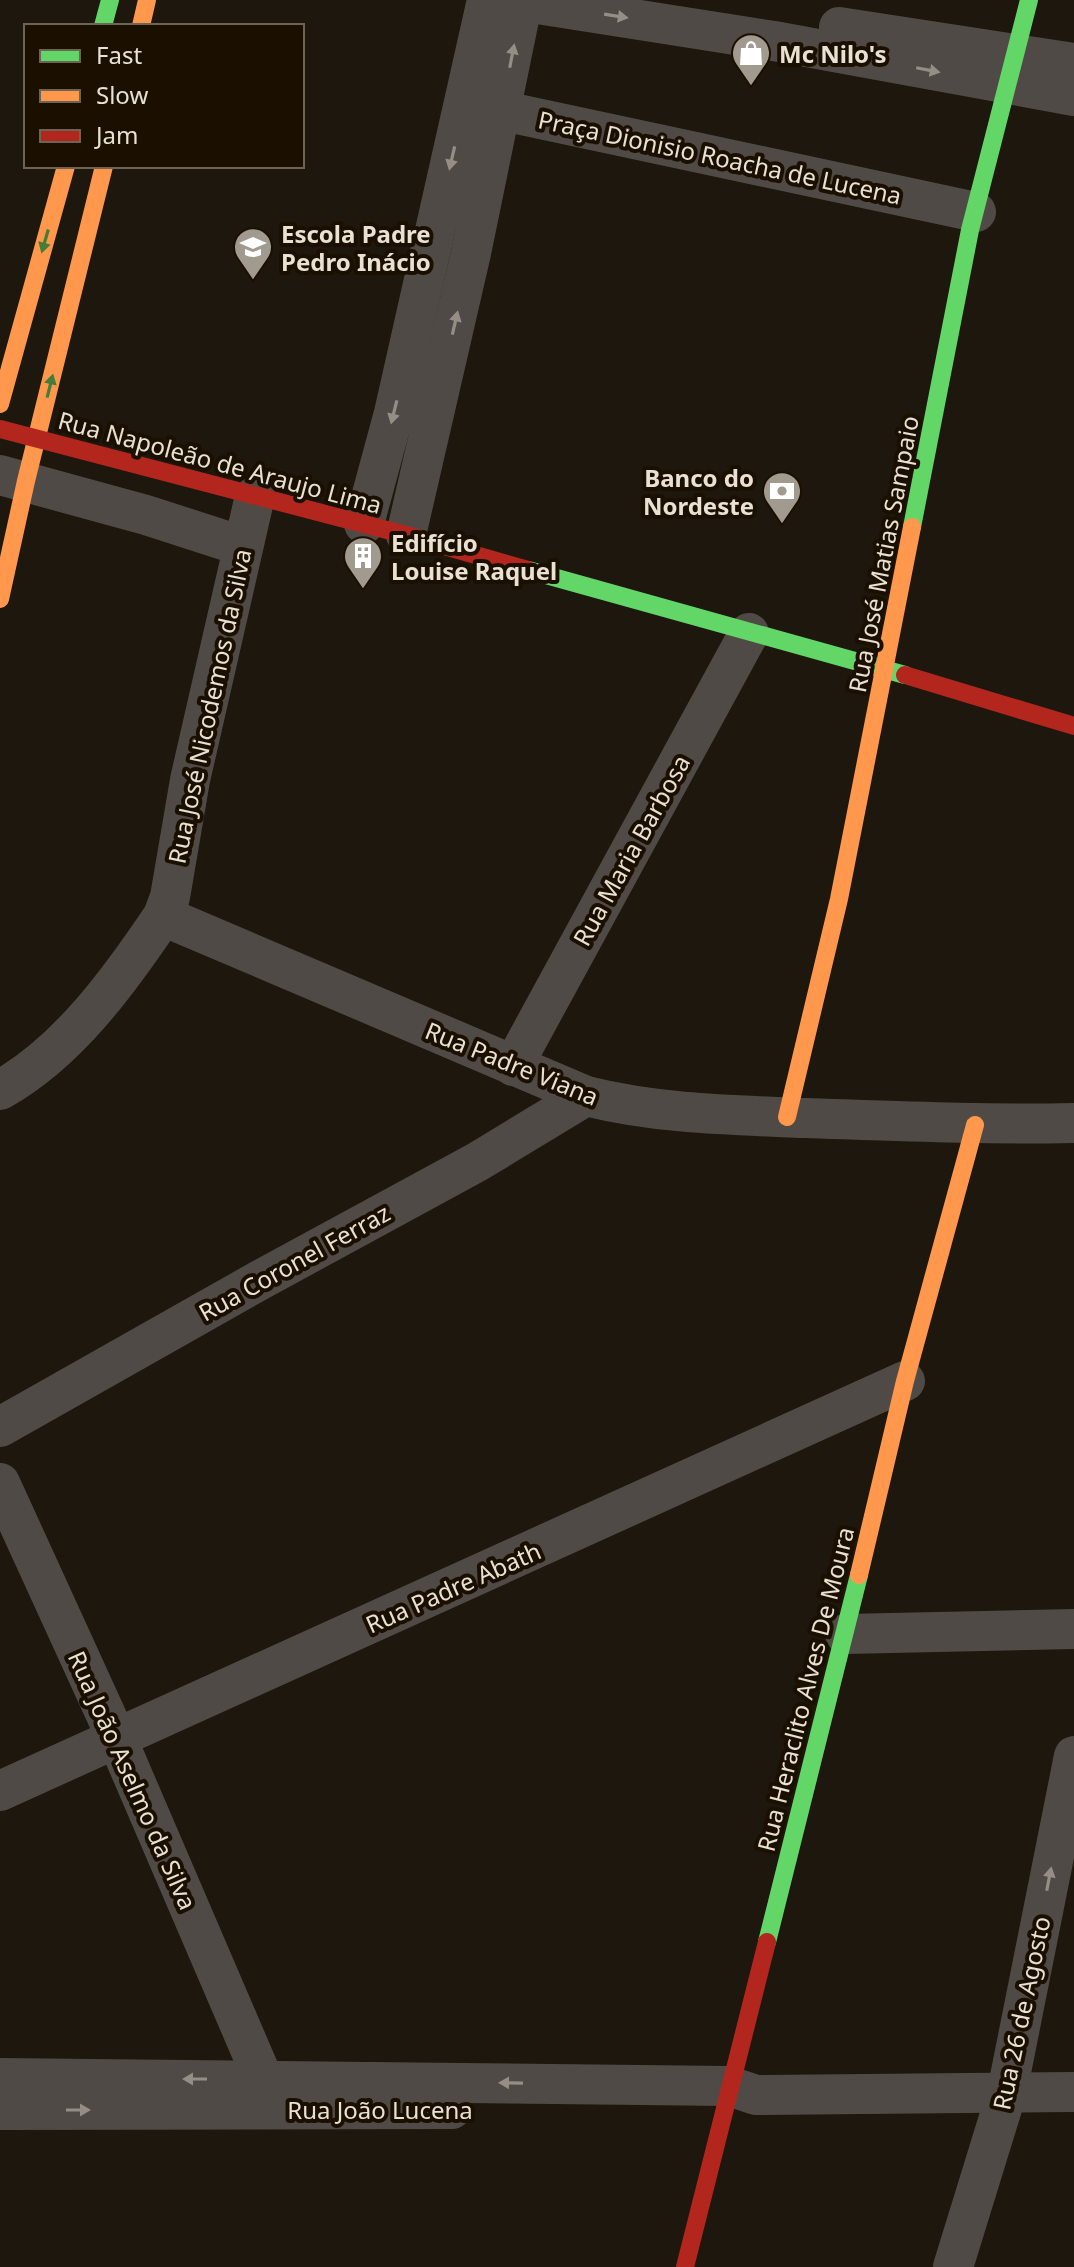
<svg xmlns="http://www.w3.org/2000/svg" width="1074" height="2267" viewBox="0 0 1074 2267" font-family="'Noto Sans',sans-serif">
  <style>
    .lines { fill: none; stroke-linecap: round; stroke-linejoin: round }
    .street { stroke: #504a47; stroke-width: 40 }
    .fast { stroke: #63d668; stroke-width: 18 }
    .slow { stroke: #ff974d; stroke-width: 18 }
    .jam { stroke: #b3261e; stroke-width: 18 }
    .oneway { fill: #948e86 }
    .oneway2 { fill: #437d39 }
    .labels { text-anchor: middle; dominant-baseline: central; stroke-width: 8; stroke-linejoin: round; paint-order: stroke }
    .poi-label { font-size: 24px; font-weight: bold; fill: #e8e1d4; stroke: #1b1000; text-anchor: start }
    .street-label { font-size: 24px; fill: #e8e1d4; stroke: #1b1000 }
  </style>
  <rect width="100%" height="100%" fill="#1d170d"/>
  <g class="lines">
    <!-- street -->
    <g class="street">
      <polyline points="512,0 774,41 1074,96"/>
      <polyline points="839,27 1074,63"/>
      <polyline points="475,105 976,212"/>
      <polyline points="0,475 146,515 242,546"/>
      <polyline points="364,524 394,413 487,0"/>
      <polyline points="406,535 471,253 523,0"/>
      <path d="M 163,916 L 586,1096 C 658,1114 730,1115 805,1118 C 895,1121 984,1125 1074,1123"/>
      <polyline points="513,1066 749,633"/>
      <path d="M 0,1090 C 68,1052 120,980 163,916 L 170,897 L 190,780 L 255,496"/>
      <polyline points="0,1427 260,1280 477,1162 586,1096"/>
      <polyline points="0,1483 117,1739 263,2079 269,2103"/>
      <polyline points="845,1634 1074,1629"/>
      <polyline points="0,1791 905,1381"/>
      <polyline points="0,2078 729,2086 756,2095 1074,2092"/>
      <polyline points="0,2110 452,2109"/>
      <polyline points="953,2267 1007,2092 1074,1756"/>
    </g>
    <!-- fast -->
    <g class="fast">
      <polyline points="103,26 110,0"/>
      <polyline points="912,527 970,230 1029,0"/>
      <polyline points="528,570 905,675"/>
      <polyline points="767,1942 859,1575"/>
    </g>
    <!-- slow -->
    <g class="slow">
      <polyline points="141,26 147,0"/>
      <polyline points="0,404 66,166"/>
      <polyline points="0,599 26,481 104,166"/>
      <polyline points="787,1117 839,899 912,527"/>
      <polyline points="859,1575 905,1381 975,1125"/>
    </g>
    <!-- jam -->
    <g class="jam">
      <polyline points="0,429 406,535 528,570"/>
      <polyline points="905,675 1074,726"/>
      <polyline points="685,2267 767,1942"/>
    </g>
  </g>
  <!-- one-way arrows -->
  <defs><path id="oneway-solid" d="M-6-.8H1V-3.2L6.5 0L1 3.2V.8H-6Z" transform="scale(2)"/></defs>
  <g class="oneway">
    <use href="#oneway-solid" transform="translate(616 16) rotate(9)"/>
    <use href="#oneway-solid" transform="translate(512 56) rotate(-79)"/>
    <use href="#oneway-solid" transform="translate(928 70) rotate(11)"/>
    <use href="#oneway-solid" transform="translate(452 158) rotate(103)"/>
    <use href="#oneway-solid" transform="translate(455 323) rotate(-77)"/>
    <use href="#oneway-solid" transform="translate(394 412) rotate(104)"/>
    <use href="#oneway-solid" transform="translate(1049 1879) rotate(-79)"/>
    <use href="#oneway-solid" transform="translate(195 2079) rotate(-180)"/>
    <use href="#oneway-solid" transform="translate(511 2083) rotate(-179)"/>
    <use href="#oneway-solid" transform="translate(78 2110)"/>
  </g>
  <g class="oneway2">
    <use href="#oneway-solid" transform="translate(45 241) rotate(106)"/>
    <use href="#oneway-solid" transform="translate(50 386) rotate(-76)"/>
  </g>
  <!-- icons -->
  <defs>
    <g id="shop-pin" transform="scale(2)"><path d="M0 17L-7.5 6A9.5 9.5 0 1 1 7.5 6Z" fill="#a19a8e" stroke="#1b1000"/><path d="M-5-2.5h2.3a2.7 3.5 0 0 1 5.4 0H5L5.5 6h-11ZM-1.5-2.5h3a1.5 2.3 0 0 0-3 0Z" fill="#fff"/></g>
    <g id="school-pin" transform="scale(2)"><path d="M0 17L-7.5 6A9.5 9.5 0 1 1 7.5 6Z" fill="#a19a8e" stroke="#1b1000"/><path d="M0-5L7-2L0 1L-7-2ZM-4 1L0 2.5L4 1V4Q0 6-4 4Z" fill="#fff"/></g>
    <g id="bank-pin" transform="scale(2)"><path d="M0 17L-7.5 6A9.5 9.5 0 1 1 7.5 6Z" fill="#a19a8e" stroke="#1b1000"/><path d="M-6-4H6V4H-6ZM0-2.3a2.3 2.3 0 1 0 0 4.6a2.3 2.3 0 1 0 0-4.6Z" fill="#fff"/></g>
    <g id="building-pin" transform="scale(2)"><path d="M0 17L-7.5 6A9.5 9.5 0 1 1 7.5 6Z" fill="#a19a8e" stroke="#1b1000"/><path d="M-4-6H4V6H1V3H-1V6H-4ZM-2.5-4.3h1.7v1.8h-1.7ZM.8-4.3h1.7v1.8H.8ZM-2.5-1h1.7V.8h-1.7ZM.8-1h1.7V.8H.8Z" fill="#fff"/></g>
  </defs>
  <g fill-rule="evenodd">
    <use href="#shop-pin" x="751" y="53"/>
    <use href="#school-pin" x="253" y="247"/>
    <use href="#bank-pin" x="782" y="491"/>
    <use href="#building-pin" x="363" y="556"/>
  </g>
  <g class="labels">
    <!-- poi labels -->
    <g class="poi-label">
      <text x="779" y="53">Mc Nilo's</text>
      <text x="281" y="233">Escola Padre<tspan x="281" dy="28">Pedro Inácio</tspan></text>
      <text x="754" y="477" text-anchor="end">Banco do<tspan x="754" dy="28">Nordeste</tspan></text>
      <text x="391" y="542">Edifício<tspan x="391" dy="28">Louise Raquel</tspan></text>
    </g>
    <!-- street labels -->
    <g class="street-label">
      <text transform="translate(720 157) rotate(12)">Praça Dionisio Roacha de Lucena</text>
      <text transform="translate(220 462) rotate(15)">Rua Napoleão de Araujo Lima</text>
      <text transform="translate(883 554) rotate(-79)">Rua José Matias Sampaio</text>
      <text transform="translate(209 706) rotate(-78)">Rua José Nicodemos da Silva</text>
      <text transform="translate(631 850) rotate(-61)">Rua Maria Barbosa</text>
      <text transform="translate(512 1063) rotate(22)">Rua Padre Viana</text>
      <text transform="translate(294 1262) rotate(-29)">Rua Coronel Ferraz</text>
      <text transform="translate(453 1587) rotate(-24)">Rua Padre Abath</text>
      <text transform="translate(805 1689) rotate(-76)">Rua Heraclito Alves De Moura</text>
      <text transform="translate(133 1780) rotate(66)">Rua João Aselmo da Silva</text>
      <text transform="translate(1021 2013) rotate(-78)">Rua 26 de Agosto</text>
      <text x="380" y="2109">Rua João Lucena</text>
    </g>
  </g>
  <!-- legend -->
  <rect x="24" y="24" width="280" height="144" fill="#1b1000" stroke="#6d6455" stroke-width="2"/>
  <rect x="40" y="50" width="40" height="12" fill="#63d668" stroke="#6d6455" stroke-width="2"/>
  <text x="96" y="64" font-size="24" fill="#e8e1d4">Fast</text>
  <rect x="40" y="90" width="40" height="12" fill="#ff974d" stroke="#6d6455" stroke-width="2"/>
  <text x="96" y="104" font-size="24" fill="#e8e1d4">Slow</text>
  <rect x="40" y="130" width="40" height="12" fill="#b3261e" stroke="#6d6455" stroke-width="2"/>
  <text x="96" y="144" font-size="24" fill="#e8e1d4">Jam</text>
</svg>
